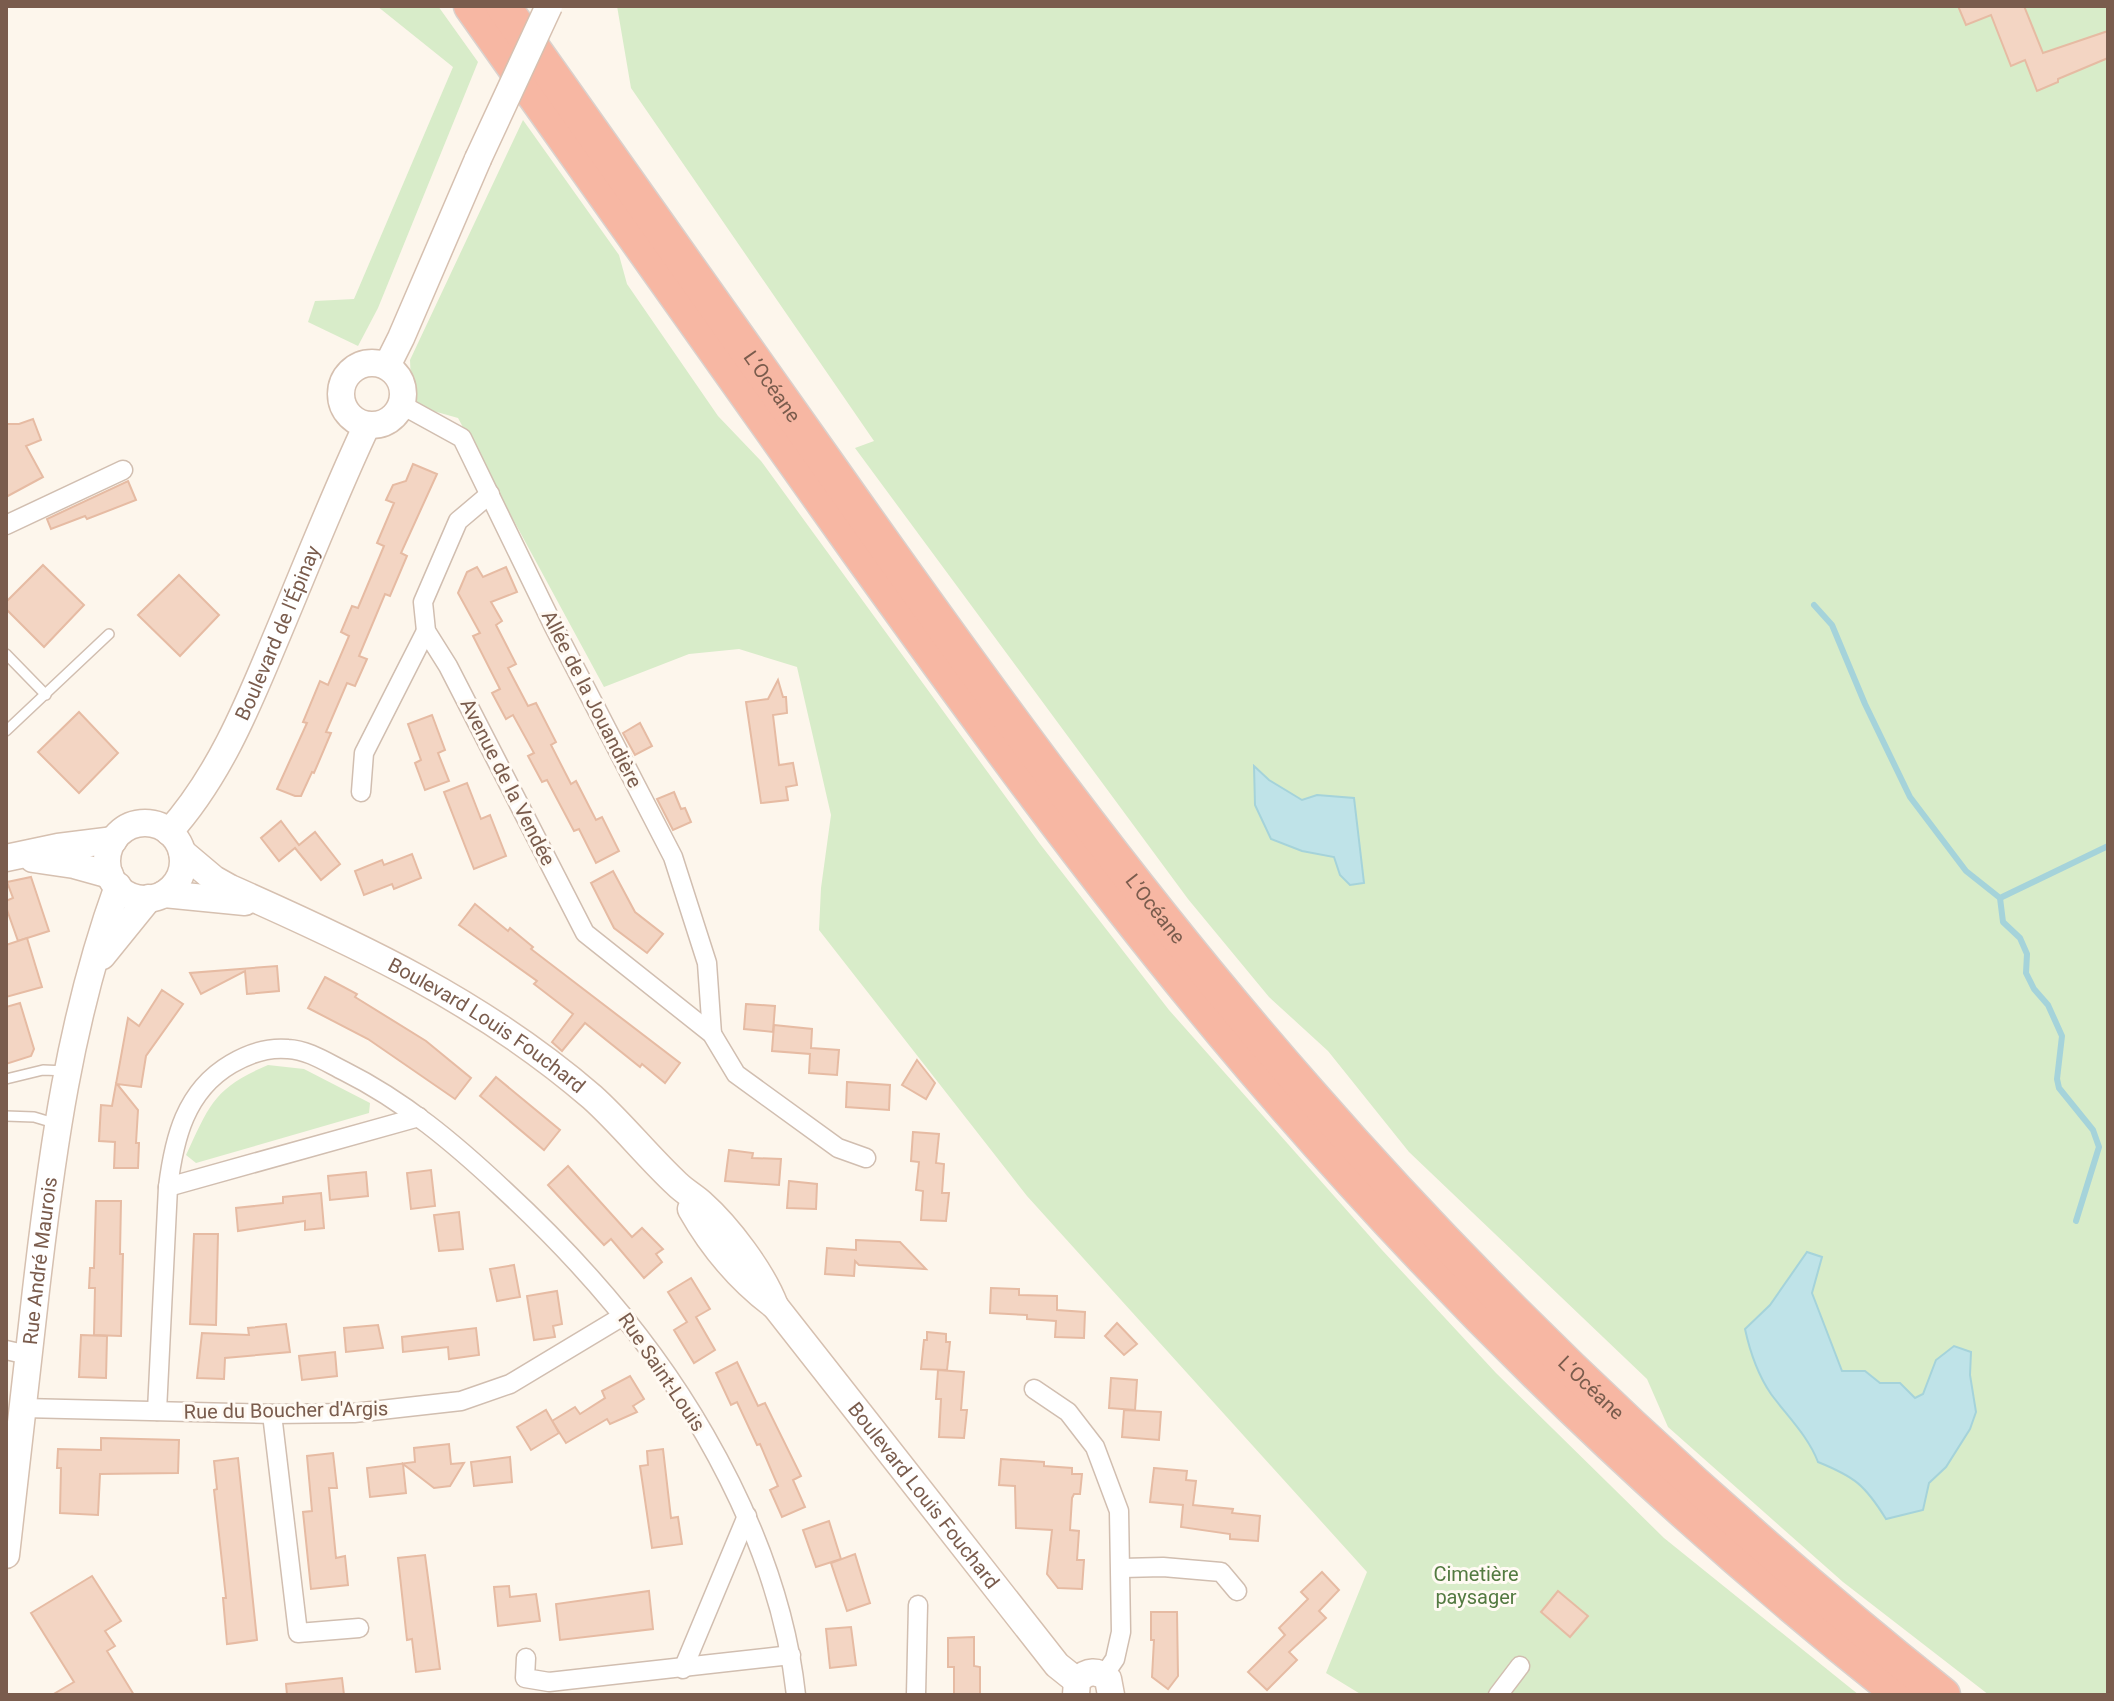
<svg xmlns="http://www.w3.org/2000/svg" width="2114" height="1701" viewBox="0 0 2114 1701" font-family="Roboto,sans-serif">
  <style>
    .green { fill: #d8ecc9 }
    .water { fill: #bfe3e8; stroke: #a5d3da; stroke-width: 2 }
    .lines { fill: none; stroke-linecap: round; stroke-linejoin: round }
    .stream { stroke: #a5d3da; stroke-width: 6 }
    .building { fill: #f3d5c3; stroke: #e6bba3; stroke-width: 2 }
    .lane-casing { stroke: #d1beb0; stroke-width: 12 }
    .street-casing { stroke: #d1beb0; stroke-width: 21 }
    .secondary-casing { stroke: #d6c0b0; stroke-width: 29 }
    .highway-casing { stroke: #dad1cd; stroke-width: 37 }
    .lane { stroke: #fff; stroke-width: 9 }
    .street { stroke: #fff; stroke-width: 18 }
    .secondary { stroke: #fff; stroke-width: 26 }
    .highway { stroke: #f7b7a3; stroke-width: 34 }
    .secondary-bridge-casing { stroke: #d6c0b0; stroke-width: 29; stroke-linecap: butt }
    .secondary-bridge { stroke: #fff; stroke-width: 26 }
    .labels { text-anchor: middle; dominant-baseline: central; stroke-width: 6; stroke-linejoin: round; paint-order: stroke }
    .street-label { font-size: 20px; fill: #7a5c4d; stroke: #fffaf3 }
    .park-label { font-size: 20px; fill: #537a41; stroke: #fffaf3 }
  </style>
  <rect width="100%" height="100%" fill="#fdf6ec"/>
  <!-- green -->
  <g class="green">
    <polygon points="377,6 438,6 478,62 378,308 358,346 308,322 315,301 354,299 453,67"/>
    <polygon points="617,6 2108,6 2108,1695 1989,1695 1843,1582 1668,1427 1647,1379 1409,1152 1328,1051 1269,997 1188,899 855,448 874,441 631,88"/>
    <polygon points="523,120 619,255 627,284 718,416 761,461 1040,844 1169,1010 1382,1250 1496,1373 1664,1538 1859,1695 1362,1695 1326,1673 1367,1572 1027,1196 819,930 821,888 831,815 797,667 739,649 689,654 604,687 458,418 412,405 410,360"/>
    <path d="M 268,1065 L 304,1069 L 370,1103 L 369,1113 L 196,1163 L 186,1155 C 210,1104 214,1088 268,1065 Z"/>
  </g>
  <!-- water -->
  <g class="water">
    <polygon points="1254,766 1269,780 1302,800 1317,795 1354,798 1364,883 1350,885 1340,875 1334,857 1302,851 1271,839 1255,805"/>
    <path d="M 1807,1252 L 1822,1257 L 1812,1293 L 1842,1371 L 1865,1371 L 1880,1383 L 1900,1383 L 1915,1398 L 1923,1394 L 1936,1360 L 1954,1346 L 1971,1352 L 1970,1375 L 1976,1412 L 1970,1429 L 1946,1467 L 1929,1483 L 1923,1510 L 1886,1519 C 1865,1485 1855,1477 1818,1462 C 1808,1436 1788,1417 1771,1394 C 1758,1375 1750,1352 1745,1329 L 1770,1305 Z"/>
  </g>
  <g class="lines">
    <!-- stream -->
    <g class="stream">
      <polyline points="1814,605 1832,625 1865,704 1910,797 1966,871 2000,898 2108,846"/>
      <polyline points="2000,898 2003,922 2020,938 2027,954 2026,973 2034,989 2048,1005 2062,1036 2057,1079 2059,1088 2093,1130 2099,1147 2076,1221"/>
    </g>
  </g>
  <!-- building -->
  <g class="building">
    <polygon points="1958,6 2024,6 2043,53 2108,31 2108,58 2058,79 2058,82 2037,91 2025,60 2011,66 1991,15 1966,25"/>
    <polygon points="33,419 41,440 26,446 43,477 6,497 6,424 19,424"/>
    <polygon points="413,464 437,474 401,553 407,556 390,596 385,594 359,656 367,659 355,686 347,683 326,732 331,733 314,773 312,772 301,796 295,796 277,789 307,723 303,722 320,681 328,685 349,636 341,632 352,606 358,608 384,546 377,543 394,503 386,500 393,485 406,481"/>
    <polygon points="128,481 136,500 87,519 85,516 51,529 47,519"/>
    <polygon points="43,565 84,605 44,647 6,609 6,602"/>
    <polygon points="477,567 483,577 506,567 517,592 491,602 502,621 496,625 516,664 508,668 528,706 536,703 556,742 551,745 571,784 576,781 596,820 602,817 619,851 596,863 579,829 574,831 547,780 542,782 528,756 534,753 513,715 506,719 492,693 500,689 473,636 480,633 458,593 467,572"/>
    <polygon points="179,575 219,615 180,656 138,615"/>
    <polygon points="778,680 783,697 786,697 787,713 773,715 779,765 793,763 797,785 786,787 788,800 761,803 746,702 768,699"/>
    <polygon points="79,712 118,753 79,793 38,752"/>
    <polygon points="432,715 445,750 438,753 449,781 425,790 415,763 421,760 408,724"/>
    <polygon points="640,723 652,746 635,755 623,733"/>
    <polygon points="467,783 481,819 490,815 506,856 474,869 444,792"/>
    <polygon points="674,792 681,809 685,808 691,822 673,830 657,799"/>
    <polygon points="281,821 299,845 315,832 340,864 321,880 295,848 279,861 261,838"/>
    <polygon points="412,854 421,878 394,889 392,884 364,895 355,871 382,860 384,865"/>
    <polygon points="613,871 635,912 663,934 647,953 614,928 591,883"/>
    <polygon points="31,877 49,931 18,941 6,907 6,901 13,898 7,882"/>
    <polygon points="475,904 508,931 510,928 533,947 531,949 680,1063 665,1083 642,1064 640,1067 585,1023 562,1051 552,1042 573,1014 534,984 537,981 459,925"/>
    <polygon points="27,938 42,987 6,997 6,945"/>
    <polygon points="277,966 279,991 247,994 245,971 201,994 190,973"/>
    <polygon points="325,977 357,994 355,997 426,1041 471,1078 455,1099 368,1039 308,1008"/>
    <polygon points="162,990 183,1004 146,1056 141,1087 117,1084 138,1110 136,1143 139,1143 138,1168 114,1168 115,1142 99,1141 101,1105 112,1106 128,1018 139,1026"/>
    <polygon points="20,1003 34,1049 31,1056 6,1064 6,1007"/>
    <polygon points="746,1004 775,1006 773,1032 744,1029"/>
    <polygon points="774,1025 812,1029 811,1048 839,1050 837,1075 809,1073 810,1054 772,1051"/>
    <polygon points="917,1060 935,1083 926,1099 902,1085"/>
    <polygon points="496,1077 560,1130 544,1150 480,1096"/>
    <polygon points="847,1082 890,1085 889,1110 846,1107"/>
    <polygon points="913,1132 939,1134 936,1163 944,1164 942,1193 949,1193 946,1221 921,1220 923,1191 916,1190 919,1162 911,1161"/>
    <polygon points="729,1150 753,1153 752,1158 781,1159 779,1185 725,1181"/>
    <polygon points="568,1166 632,1237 642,1228 663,1249 656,1254 662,1262 644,1278 611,1239 604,1245 548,1185"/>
    <polygon points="431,1170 435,1206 411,1209 407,1173"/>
    <polygon points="366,1172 368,1196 330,1200 328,1176"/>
    <polygon points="789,1181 817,1184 816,1209 787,1208"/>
    <polygon points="321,1193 324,1228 305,1230 305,1221 238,1231 236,1208 283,1203 283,1197"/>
    <polygon points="96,1201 121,1201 120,1254 123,1254 121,1336 94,1335 95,1288 89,1288 90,1268 94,1268"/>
    <polygon points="459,1212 463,1249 439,1251 434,1215"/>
    <polygon points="194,1234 218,1234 216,1325 190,1324"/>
    <polygon points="856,1240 900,1242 926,1269 859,1265 855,1261 854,1276 825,1274 827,1248 856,1250"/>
    <polygon points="514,1265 520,1297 497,1301 490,1269"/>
    <polygon points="691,1278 710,1309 696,1317 715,1350 694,1363 674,1330 687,1322 668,1292"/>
    <polygon points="991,1288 1019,1289 1019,1295 1057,1296 1057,1310 1085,1312 1084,1338 1055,1337 1056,1321 1027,1319 1027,1315 990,1313"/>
    <polygon points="557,1291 562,1324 553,1326 555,1337 534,1340 527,1296"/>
    <polygon points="1117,1323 1137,1344 1124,1355 1105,1336"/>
    <polygon points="286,1324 290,1352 225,1358 224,1379 197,1378 202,1333 249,1335 248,1328"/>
    <polygon points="378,1325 383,1348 346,1352 344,1328"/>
    <polygon points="476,1328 479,1355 449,1359 448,1347 403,1352 402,1337"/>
    <polygon points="927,1332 946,1334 946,1342 950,1342 947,1370 921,1369 924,1340 927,1340"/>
    <polygon points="81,1335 107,1336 106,1378 79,1377"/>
    <polygon points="335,1352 337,1376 302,1380 299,1356"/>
    <polygon points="737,1362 758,1406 765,1403 801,1476 793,1480 805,1507 782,1517 770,1490 778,1486 760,1444 757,1445 737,1402 731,1405 716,1373"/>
    <polygon points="938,1370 964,1372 961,1410 967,1410 964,1438 939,1437 941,1399 936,1399"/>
    <polygon points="630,1376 644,1399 633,1406 637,1412 610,1424 607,1419 566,1443 552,1421 575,1407 580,1414 605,1398 602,1391"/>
    <polygon points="1111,1378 1137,1380 1135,1410 1109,1408"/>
    <polygon points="546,1410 559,1433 531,1450 517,1427"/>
    <polygon points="1124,1410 1161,1412 1159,1440 1122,1437"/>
    <polygon points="101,1438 179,1440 178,1473 100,1474 98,1515 60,1513 61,1468 57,1468 58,1449 101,1450"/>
    <polygon points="449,1444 451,1464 464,1463 450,1486 434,1488 403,1464 406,1493 370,1497 367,1468 415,1462 414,1448"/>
    <polygon points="663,1449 671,1518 678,1517 682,1544 652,1548 640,1466 648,1465 647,1451"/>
    <polygon points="333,1453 337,1488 329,1488 336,1558 345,1556 348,1585 311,1589 303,1512 312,1511 307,1456"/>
    <polygon points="510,1457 512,1482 474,1486 471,1462"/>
    <polygon points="238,1458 257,1640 227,1644 223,1598 226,1598 214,1490 217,1489 214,1461"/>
    <polygon points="1001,1459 1044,1462 1044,1466 1072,1468 1072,1474 1082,1474 1080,1494 1074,1494 1072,1498 1070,1530 1079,1531 1077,1560 1084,1560 1082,1589 1058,1588 1047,1574 1052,1530 1016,1528 1015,1486 999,1485"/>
    <polygon points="1154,1468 1187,1471 1186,1480 1196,1481 1193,1505 1233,1509 1232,1513 1260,1516 1258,1541 1230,1539 1230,1534 1181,1527 1183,1505 1150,1502"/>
    <polygon points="829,1521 841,1559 816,1567 803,1530"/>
    <polygon points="855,1554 870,1603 847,1611 831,1563"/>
    <polygon points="425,1555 440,1669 416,1672 412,1639 407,1640 398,1558"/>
    <polygon points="1322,1572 1339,1590 1319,1611 1326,1618 1289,1652 1297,1660 1267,1690 1248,1672 1285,1635 1279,1628 1308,1599 1301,1592"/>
    <polygon points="92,1576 121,1621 105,1631 115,1646 107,1651 134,1695 52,1695 74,1682 31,1613"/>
    <polygon points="509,1586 510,1597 536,1594 540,1621 498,1626 494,1587"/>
    <polygon points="649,1591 653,1629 560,1640 556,1604"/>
    <polygon points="1558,1591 1588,1616 1570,1637 1541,1612"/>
    <polygon points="1151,1612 1177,1612 1178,1676 1168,1689 1152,1677 1154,1640 1151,1640"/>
    <polygon points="851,1627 856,1665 830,1668 826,1629"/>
    <polygon points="974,1637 974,1666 980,1667 980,1695 954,1695 954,1667 948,1667 948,1638"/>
    <polygon points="342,1678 344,1695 287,1695 286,1684"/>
  </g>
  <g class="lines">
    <!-- lane casing -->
    <g class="lane-casing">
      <g id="lane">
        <polyline points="6,654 46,695"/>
        <polyline points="6,731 109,634"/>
        <polyline points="6,1079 43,1070 67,1071"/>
        <polyline points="6,1116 34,1117 54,1123"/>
      </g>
    </g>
    <!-- street casing -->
    <g class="street-casing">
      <g id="street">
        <polyline points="402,405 462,438 554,627 673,857 707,963 712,1034"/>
        <polyline points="490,494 458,521 423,602 426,631 448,666 585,933 712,1034 736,1074 838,1148 866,1158"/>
        <polyline points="6,525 123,470"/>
        <polyline points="361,792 364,753 426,631"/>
        <polyline points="168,1187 419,1117"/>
        <polyline points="6,1350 28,1355"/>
        <polyline points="1034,1389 1068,1412 1095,1447 1119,1511 1121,1632 1115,1659 1104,1675"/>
        <polyline points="23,1408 272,1414 354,1413 461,1401 510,1384 623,1316"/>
        <path d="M 157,1411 L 168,1187 C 174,1139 185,1091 231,1064 C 248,1054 268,1047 288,1049 C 308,1050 326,1062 344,1071 C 404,1101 454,1143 503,1189 C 581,1261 652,1342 705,1435 C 751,1515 786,1603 796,1695"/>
        <polyline points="272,1414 298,1633 359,1628"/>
        <polyline points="1122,1568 1163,1567 1221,1572 1237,1591"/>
        <polyline points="526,1658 525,1678 549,1682 791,1655"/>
        <polyline points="683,1669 747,1516"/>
        <polyline points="916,1695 918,1605"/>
        <polyline points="1498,1695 1520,1666"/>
      </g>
    </g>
    <!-- secondary casing -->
    <g class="secondary-casing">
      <g id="secondary">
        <circle cx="372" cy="394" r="31"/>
        <polyline points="387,366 401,338 478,159"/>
        <circle cx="145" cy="861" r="38"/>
        <path id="s1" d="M 169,832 C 217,779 246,710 273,645 C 304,572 333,497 367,425"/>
        <path id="s2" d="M 182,852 L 214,879 L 230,888 C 361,946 482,1002 592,1097 C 622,1124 647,1156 677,1184 C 684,1191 693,1196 701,1203 C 728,1227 762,1272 775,1306"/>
        <polyline points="6,858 58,847 114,840"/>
        <polyline points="33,859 74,865 110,875"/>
        <polyline points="164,894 245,902"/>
        <polyline points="102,956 149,898"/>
        <path id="s3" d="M 691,1209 C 712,1246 740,1280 775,1306 L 1057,1665 L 1077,1681"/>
        <path id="s4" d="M 6,1555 C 16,1467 26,1378 36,1290 C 52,1152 70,1018 118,886"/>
        <path d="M 1076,1695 L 1077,1681 C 1087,1670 1098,1670 1108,1679 L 1111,1695"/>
      </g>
    </g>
    <!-- highway casing -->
    <g class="highway-casing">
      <g id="highway">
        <path d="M 471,6 C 600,188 728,371 859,553 C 976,716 1094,879 1223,1033 C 1425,1275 1654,1499 1901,1695"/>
        <path id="s5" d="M 503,6 C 613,161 723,317 833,472 C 984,686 1137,898 1310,1094 C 1502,1314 1715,1512 1943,1695"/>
      </g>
    </g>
    <!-- lane -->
    <use href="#lane" class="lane"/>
    <!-- street -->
    <use href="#street" class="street"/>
    <!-- secondary -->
    <use href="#secondary" class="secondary"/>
    <!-- highway -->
    <use href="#highway" class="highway"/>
    <!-- secondary-bridge casing -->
    <g class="secondary-bridge-casing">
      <polyline id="secondary-bridge" points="478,159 549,6"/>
    </g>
    <!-- secondary-bridge -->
    <use href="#secondary-bridge" class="secondary-bridge"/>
  </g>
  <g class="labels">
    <!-- street labels -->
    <g class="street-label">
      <text stroke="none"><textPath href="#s5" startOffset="466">L’Océane</textPath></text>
      <text stroke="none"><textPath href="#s1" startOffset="228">Boulevard de l'Épinay</textPath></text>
      <text transform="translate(592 699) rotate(63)">Allée de la Jouandière</text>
      <text transform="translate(508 782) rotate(63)">Avenue de la Vendée</text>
      <text stroke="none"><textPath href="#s5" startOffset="1114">L’Océane</textPath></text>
      <text stroke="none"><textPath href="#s2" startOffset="352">Boulevard Louis Fouchard</textPath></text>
      <text stroke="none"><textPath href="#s4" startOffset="296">Rue André Maurois</textPath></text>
      <text transform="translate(662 1372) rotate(56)">Rue Saint-Louis</text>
      <text stroke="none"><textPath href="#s5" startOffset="1762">L’Océane</textPath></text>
      <text transform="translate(286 1410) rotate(-1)">Rue du Boucher d'Argis</text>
      <text stroke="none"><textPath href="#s3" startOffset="370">Boulevard Louis Fouchard</textPath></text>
    </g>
    <!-- park labels -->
    <g class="park-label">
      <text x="1476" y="1574">Cimetière<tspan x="1476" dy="23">paysager</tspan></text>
    </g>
  </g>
  <!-- border -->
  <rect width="2114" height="1701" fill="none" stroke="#7a5c4d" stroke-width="16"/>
</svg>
